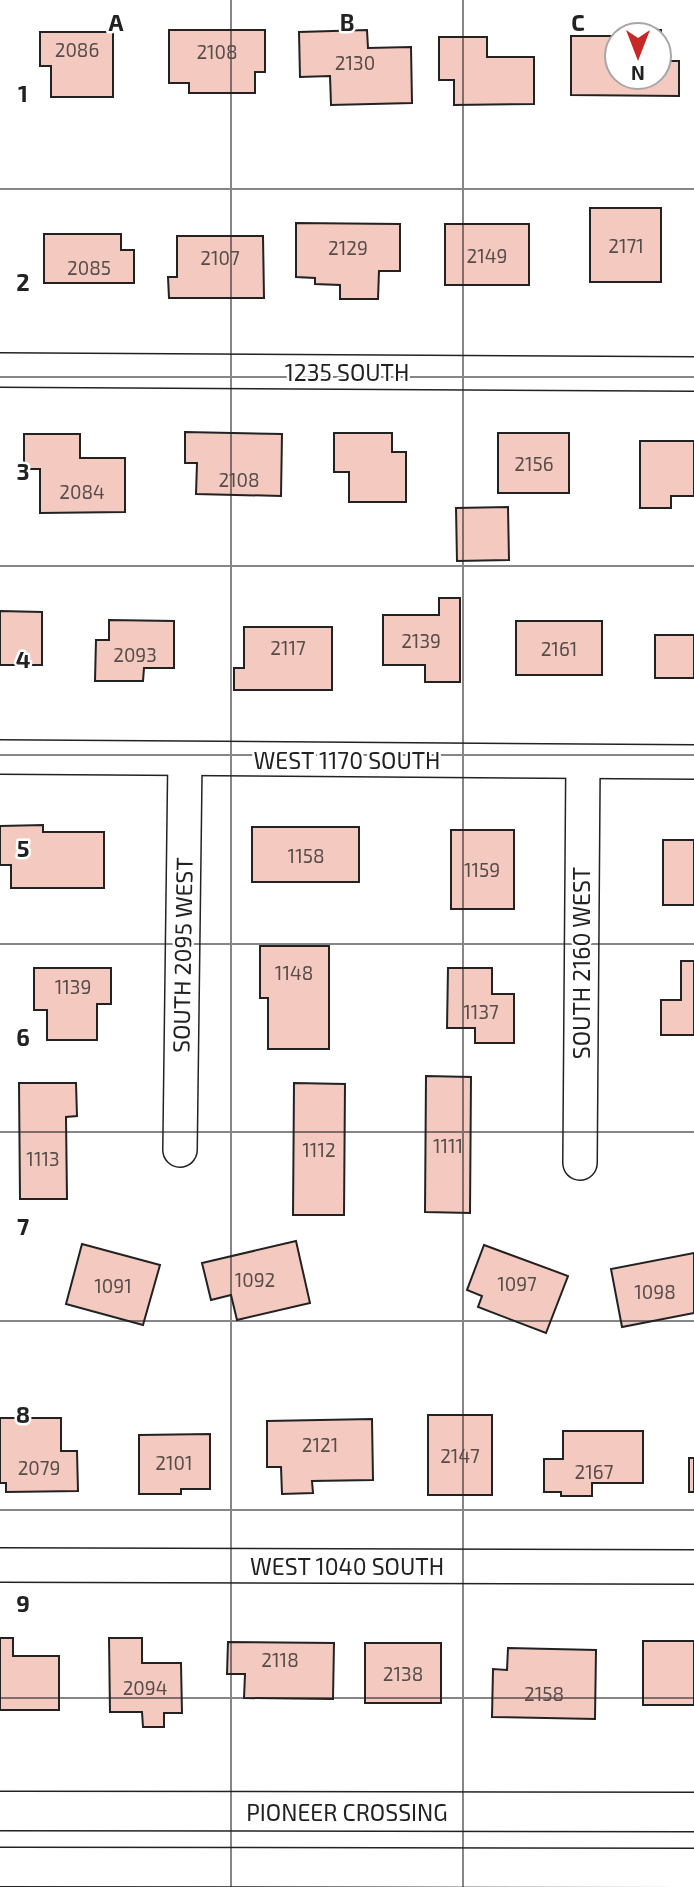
<svg xmlns="http://www.w3.org/2000/svg" width="694" height="1887" viewBox="0 0 694 1887" font-family="'Exo 2',sans-serif">
  <style>
    .building { fill: #f3c9c0; stroke: #222; stroke-width: 2 }
    .lines { fill: none; stroke-linecap: round; stroke-linejoin: round }
    .minor-casing { stroke: #222; stroke-width: 36 }
    .highway-casing { stroke: #222; stroke-width: 41 }
    .minor { stroke: #fff; stroke-width: 33 }
    .highway { stroke: #fff; stroke-width: 38 }
    .grid { fill: none; stroke: #222; stroke-width: 2; stroke-opacity: 0.55 }
    .labels { text-anchor: middle; dominant-baseline: central; stroke-width: 5; stroke-linejoin: round; paint-order: stroke }
    .number-label { font-size: 19px; fill: #564c4a }
    .street-label { font-size: 23px; fill: #222; stroke: #fff }
    .grid-label { font-size: 23px; text-anchor: middle; font-weight: bold; fill: #222; stroke: #fff; stroke-width: 5; stroke-linejoin: round; paint-order: stroke }
  </style>
  <rect width="100%" height="100%" fill="#fff"/>
  <!-- building -->
  <g class="building">
    <polygon points="623,29 661,30 661,61 679,61 679,96 571,95 571,36 617,36 617,77 659,77 659,35 623,35"/>
    <polygon points="169,30 265,30 265,72 255,72 255,93 189,93 189,83 169,83"/>
    <polygon points="367,30 368,48 411,47 412,103 331,105 330,76 300,77 299,32"/>
    <polygon points="40,32 113,32 113,97 51,97 51,66 40,66"/>
    <polygon points="439,37 487,37 487,57 534,57 534,104 454,105 454,80 439,80"/>
    <rect x="590" y="208" width="71" height="74"/>
    <polygon points="296,223 400,224 400,271 379,271 378,299 340,299 340,285 315,284 315,278 296,277"/>
    <rect x="445" y="224" width="84" height="61"/>
    <polygon points="44,234 121,234 121,250 134,250 134,283 44,283"/>
    <polygon points="177,236 263,236 264,298 169,298 168,277 177,277"/>
    <polygon points="185,432 282,434 281,496 196,494 197,463 185,463"/>
    <polygon points="334,433 392,433 392,452 406,452 406,502 349,502 349,472 334,472"/>
    <rect x="498" y="433" width="71" height="60"/>
    <polygon points="24,434 80,434 80,458 125,458 125,512 40,513 40,469 24,469"/>
    <polygon points="640,441 694,441 694,496 671,496 671,508 640,508"/>
    <polygon points="508,507 509,560 457,561 456,508"/>
    <polygon points="439,598 460,598 460,682 425,682 425,665 383,665 383,615 439,615"/>
    <polygon points="0,611 42,612 42,665 0,665"/>
    <polygon points="109,620 174,621 174,668 144,668 143,681 95,681 96,640 109,640"/>
    <rect x="516" y="621" width="86" height="54"/>
    <polygon points="244,627 332,627 332,690 234,690 234,668 244,668"/>
    <rect x="655" y="635" width="39" height="43"/>
    <polygon points="43,825 43,832 104,832 104,888 11,888 11,865 0,865 0,826"/>
    <rect x="252" y="827" width="107" height="55"/>
    <rect x="451" y="830" width="63" height="79"/>
    <rect x="663" y="840" width="31" height="65"/>
    <polygon points="260,946 329,946 329,1049 268,1049 268,998 260,998"/>
    <polygon points="681,961 694,961 694,1035 661,1035 661,1000 681,1000"/>
    <polygon points="34,968 111,968 111,1004 97,1004 97,1040 47,1040 47,1010 34,1010"/>
    <polygon points="448,968 492,968 492,994 514,994 514,1043 475,1043 475,1028 447,1028"/>
    <polygon points="426,1076 471,1077 470,1213 425,1212"/>
    <polygon points="19,1083 76,1083 77,1116 66,1117 67,1199 20,1199"/>
    <polygon points="294,1083 345,1084 344,1215 293,1215"/>
    <polygon points="296,1241 310,1303 237,1320 231,1295 211,1300 202,1263"/>
    <polygon points="82,1244 160,1265 143,1325 66,1304"/>
    <polygon points="484,1245 568,1276 546,1333 478,1307 482,1296 467,1290"/>
    <polygon points="694,1253 694,1313 622,1327 611,1269"/>
    <rect x="428" y="1415" width="64" height="80"/>
    <polygon points="0,1418 61,1418 61,1451 77,1451 78,1491 6,1492 6,1483 0,1483"/>
    <polygon points="372,1419 373,1480 312,1481 313,1493 282,1494 281,1467 267,1467 267,1421"/>
    <polygon points="563,1431 643,1431 643,1483 592,1483 592,1496 561,1496 561,1492 544,1492 544,1459 563,1459"/>
    <polygon points="210,1434 210,1489 181,1489 181,1494 139,1494 139,1435"/>
    <rect x="689" y="1458" width="5" height="34"/>
    <polygon points="0,1638 13,1638 13,1656 59,1656 59,1710 0,1710"/>
    <polygon points="109,1638 142,1638 142,1663 181,1663 182,1713 164,1713 164,1727 143,1727 142,1712 110,1712"/>
    <rect x="643" y="1641" width="51" height="64"/>
    <polygon points="228,1642 334,1643 333,1699 244,1698 245,1674 227,1674"/>
    <rect x="365" y="1643" width="76" height="60"/>
    <polygon points="508,1648 596,1650 595,1719 492,1717 493,1669 507,1670"/>
  </g>
  <g class="lines">
    <!-- minor casing -->
    <g class="minor-casing">
      <g id="minor">
        <polyline points="0,370 694,374"/>
        <polyline points="0,757 694,762"/>
        <polyline points="180,1150 185,759"/>
        <polyline points="580,1163 583,762"/>
        <polyline points="0,1565 694,1567"/>
      </g>
    </g>
    <!-- highway casing -->
    <g class="highway-casing">
      <g id="highway">
        <polyline points="0,1811 694,1812"/>
        <polyline points="0,1867 694,1868"/>
      </g>
    </g>
    <!-- minor -->
    <use href="#minor" class="minor"/>
    <!-- highway -->
    <use href="#highway" class="highway"/>
  </g>
  <!-- grid -->
  <path class="grid" d="M 231,0 L 231,1887M 463,0 L 463,1887M 0,189 L 694,189M 0,377 L 694,377M 0,566 L 694,566M 0,755 L 694,755M 0,944 L 694,944M 0,1132 L 694,1132M 0,1321 L 694,1321M 0,1510 L 694,1510M 0,1698 L 694,1698"/>
  <g class="labels">
    <!-- number labels -->
    <g class="number-label">
      <text x="77" y="49">2086</text>
      <text x="217" y="51">2108</text>
      <text x="355" y="62">2130</text>
      <text x="626" y="245">2171</text>
      <text x="348" y="247">2129</text>
      <text x="487" y="255">2149</text>
      <text x="220" y="257">2107</text>
      <text x="89" y="267">2085</text>
      <text x="534" y="463">2156</text>
      <text x="239" y="479">2108</text>
      <text x="82" y="491">2084</text>
      <text x="421" y="640">2139</text>
      <text x="288" y="647">2117</text>
      <text x="559" y="648">2161</text>
      <text x="135" y="654">2093</text>
      <text x="306" y="855">1158</text>
      <text x="482" y="869">1159</text>
      <text x="294" y="972">1148</text>
      <text x="73" y="986">1139</text>
      <text x="481" y="1011">1137</text>
      <text x="448" y="1145">1111</text>
      <text x="319" y="1149">1112</text>
      <text x="43" y="1158">1113</text>
      <text x="255" y="1279">1092</text>
      <text x="517" y="1283">1097</text>
      <text x="113" y="1285">1091</text>
      <text x="655" y="1291">1098</text>
      <text x="320" y="1444">2121</text>
      <text x="460" y="1455">2147</text>
      <text x="174" y="1462">2101</text>
      <text x="39" y="1467">2079</text>
      <text x="594" y="1471">2167</text>
      <text x="280" y="1659">2118</text>
      <text x="403" y="1673">2138</text>
      <text x="145" y="1687">2094</text>
      <text x="544" y="1693">2158</text>
    </g>
    <!-- street labels -->
    <g class="street-label">
      <text x="347" y="372">1235 SOUTH</text>
      <text x="347" y="760">WEST 1170 SOUTH</text>
      <text transform="translate(182 955) rotate(-89)">SOUTH 2095 WEST</text>
      <text transform="translate(581 963) rotate(-90)">SOUTH 2160 WEST</text>
      <text x="347" y="1566">WEST 1040 SOUTH</text>
      <text x="347" y="1812">PIONEER CROSSING</text>
    </g>
  </g>
  <g class="grid-label">
    <text x="116" y="31">A</text>
    <text x="347" y="31">B</text>
    <text x="578" y="31">C</text>
    <text x="23" y="102">1</text>
    <text x="23" y="291">2</text>
    <text x="23" y="480">3</text>
    <text x="23" y="668">4</text>
    <text x="23" y="857">5</text>
    <text x="23" y="1046">6</text>
    <text x="23" y="1235">7</text>
    <text x="23" y="1423">8</text>
    <text x="23" y="1612">9</text>
  </g>
  <!-- north arrow -->
  <g transform="translate(638 56) rotate(180)"><circle r="33" fill="#ffffff" stroke="#a7a7a7" stroke-width="2"/>
  <path d="M0-5L12 26L0 18L-12 26Z" fill="#c62828"/>
  <text y="-10" font-size="19" font-weight="bold" text-anchor="middle" fill="#222222">N</text>
  </g>
</svg>
